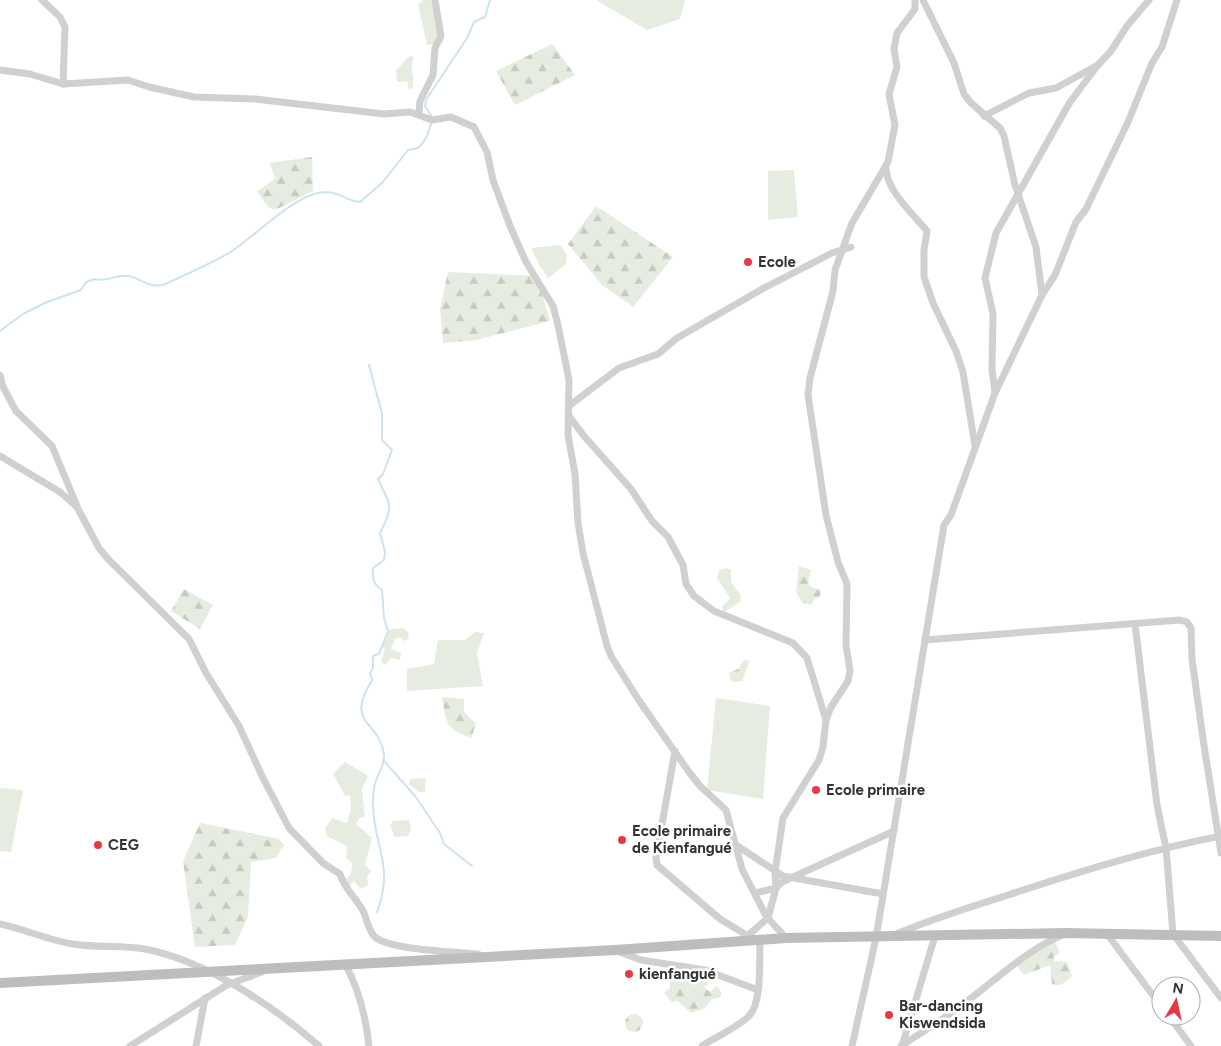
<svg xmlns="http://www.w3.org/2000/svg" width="1221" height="1046" viewBox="0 0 1221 1046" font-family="Figtree,sans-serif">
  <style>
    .green { fill: #e6ecdf }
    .forest { fill: url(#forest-firs) }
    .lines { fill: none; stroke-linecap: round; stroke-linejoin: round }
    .stream { stroke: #cfe2ee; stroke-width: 2 }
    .street { stroke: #d0d0d0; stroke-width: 7 }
    .secondary { stroke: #bdbdbd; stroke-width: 10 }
    .poi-dot { fill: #e63946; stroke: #fff; stroke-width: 2 }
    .labels { text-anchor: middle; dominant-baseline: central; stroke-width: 5; stroke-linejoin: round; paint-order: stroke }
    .poi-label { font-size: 15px; font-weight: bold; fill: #333; stroke: #fff; text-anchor: start }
  </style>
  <defs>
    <pattern id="forest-firs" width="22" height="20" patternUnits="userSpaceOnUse" patternTransform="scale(1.25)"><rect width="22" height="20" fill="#e6ecdf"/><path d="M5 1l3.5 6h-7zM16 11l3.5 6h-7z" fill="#c6cbc0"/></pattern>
  </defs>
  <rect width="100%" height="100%" fill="#fff"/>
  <!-- green -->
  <g class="green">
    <polygon points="423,0 432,0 440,22 437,44 427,45 418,5"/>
    <polygon points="596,0 685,0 680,19 647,30"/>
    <path d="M 410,56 L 414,57 C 409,72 415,76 413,88 L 409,89 L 407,81 L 397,82 L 396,70 Z"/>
    <polygon points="794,170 798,217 768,220 768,171"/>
    <polygon points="560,245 567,255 566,264 548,278 540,266 531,248"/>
    <polygon points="727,568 731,570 731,582 741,596 740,602 724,612 722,607 730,598 717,578 719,570"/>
    <polygon points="403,628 408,632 409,639 403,641 401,637 395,639 391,649 401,653 400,660 392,658 385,665 381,662 385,649 381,646 390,629"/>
    <polygon points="475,632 484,633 477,653 483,686 407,691 407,669 434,664 438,640 465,640"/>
    <polygon points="716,698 770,706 763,799 707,790"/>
    <polygon points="345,762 368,776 362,789 365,817 359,818 356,824 372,838 365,865 371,871 367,877 368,885 361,889 354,881 350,886 344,883 351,873 352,863 346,858 347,846 327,836 325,829 332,818 347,823 351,808 350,795 345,796 333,774"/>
    <polygon points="426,778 425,792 419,792 409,784 410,779"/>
    <polygon points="0,788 23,790 11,852 0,851"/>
    <polygon points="409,820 411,830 408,836 395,837 390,825 393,821"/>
  </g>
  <!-- forest -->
  <g class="forest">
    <polygon points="552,44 575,75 515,105 496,71"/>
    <polygon points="312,157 313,191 275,210 268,207 257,191 275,179 270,163"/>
    <polygon points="596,206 673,257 633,307 602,285 568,244"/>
    <polygon points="448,272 537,276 550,321 476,340 443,343 440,309"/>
    <polygon points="799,566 811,570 808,582 811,587 821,590 820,597 814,599 811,605 803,603 796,592"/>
    <polygon points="184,589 213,605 200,629 171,611"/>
    <polygon points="744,660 750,661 742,681 733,682 730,679 729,673 738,669"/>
    <path d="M 442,697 L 464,699 L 464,712 L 476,724 L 471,738 C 446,729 446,723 442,697 Z"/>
    <polygon points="200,823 279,839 284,845 276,858 251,862 248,917 235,945 195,947 183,861"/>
    <polygon points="1054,940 1060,953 1054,956 1054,961 1067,962 1072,976 1061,985 1052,985 1050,965 1024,975 1017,966"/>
    <polygon points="687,971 707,976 708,984 704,987 710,992 717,986 721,992 721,997 712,999 705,1008 691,1013 678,1001 672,1002 664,993 670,988 670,981 685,978 684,974"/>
    <circle cx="634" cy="1023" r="9"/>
  </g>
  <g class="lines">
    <!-- stream -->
    <g class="stream">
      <polyline points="432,117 425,106 426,100 467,38 474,22 485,17 490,0"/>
      <path d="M 0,331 L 23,314 L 47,302 L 81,290 L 86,282 L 95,279 C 106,282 111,277 122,276 C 137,274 145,288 163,285 C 185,275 208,265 229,253 C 255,237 294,194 324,192 C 342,192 345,201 360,202 L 382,183 L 408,150 L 418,148 L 422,144 L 427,136 L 432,121"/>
      <path d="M 369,365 L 382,414 L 382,440 L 392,450 L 383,474 L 378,479 C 390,506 395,504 380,533 L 385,552 L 384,560 L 373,568 C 372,578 373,584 382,590 L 384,618 L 388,631 L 379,654 L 373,656 L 373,668 L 370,673 L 372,680 C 344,726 379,718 384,755 C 385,766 377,774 375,784 C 373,790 373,797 373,803 C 373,847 395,864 377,912"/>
      <polyline points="383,760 416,797 440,833 444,844 472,866"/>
    </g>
    <!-- street -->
    <g class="street">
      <polyline points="42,0 60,17 65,27 63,84"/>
      <polyline points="923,0 954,63 964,94 971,103 1000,128 1004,136 1015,185 1036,247 1042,295"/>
      <polyline points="0,70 30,74 63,84 128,80 149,87 194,97 255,99 384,114 410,112 432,120 451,117 474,127 487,152 493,180 510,226 526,262 553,306 558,325 569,380 568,435 575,474 578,523 583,553 607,646 611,656 638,699 689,772 700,786 726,810 742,869 766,916 786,938"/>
      <polyline points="419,114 420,101 433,75 435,48 441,36 435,0"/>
      <polyline points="984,116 1029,93 1056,88 1098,65 1111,51 1127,26 1149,0"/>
      <path d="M 886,168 C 886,190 914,215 927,231 L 924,250 L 924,277 L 933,303 L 956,351 L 963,372 L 975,446"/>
      <polyline points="0,375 3,387 16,411 52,446 77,506"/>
      <polyline points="995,393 992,369 993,314 985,278 996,233 1070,102 1098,65"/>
      <polyline points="570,405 619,368 658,354 677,338 764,288 832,253 851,247"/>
      <polyline points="569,416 584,436 631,489 652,521 668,537 683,565 686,584 694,596 714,611 793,643 807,658 826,720"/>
      <path d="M 0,456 L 60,492 L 77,507 L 99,548 L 108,559 L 189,639 L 206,673 L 239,726 L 263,778 L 289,828 L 323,863 L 340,874 C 344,888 355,897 362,909 C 367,917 368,931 375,937 C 390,950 456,952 478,954"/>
      <polyline points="1135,624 1157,805 1166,848 1173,934 1221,998"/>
      <polyline points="925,640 1180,620 1187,622 1191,628 1192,659 1203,739 1221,853"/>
      <path d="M 675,751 L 656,858 L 657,865 L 720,919 L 748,936 L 760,940 C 759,958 763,1004 748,1017 C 735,1029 717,1036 702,1046"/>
      <polyline points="736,845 783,876 883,894"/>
      <polyline points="755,893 776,888 775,872 783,818 819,760 823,747 826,720 831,707 848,681 850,671 846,645 847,584 838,562 826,515 808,395 810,378 833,291 835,270 852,223 888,162 895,125 889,94 897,67 894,49 897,33 915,9 915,0"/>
      <path d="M 0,924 C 24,929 48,940 73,944 C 97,948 121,945 145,949 C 206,961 272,1005 319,1046"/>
      <polyline points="1107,934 1161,1006"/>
      <path d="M 894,935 C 931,919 970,907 1008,895 C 1078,872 1149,850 1221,836"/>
      <polyline points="746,937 768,918 776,888 782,882 894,831"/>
      <polyline points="617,951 641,960 705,970 758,990"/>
      <path d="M 345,964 C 359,989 366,1018 369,1046"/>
      <polyline points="1169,1016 1191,1046"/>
      <polyline points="130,1046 227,985 262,972"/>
      <polyline points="196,1046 205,998"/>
      <polyline points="852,1046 876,938 944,525 951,515 995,393 1042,295 1055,275 1076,222 1086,209 1128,122 1152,63 1162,47 1177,0"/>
      <path d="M 901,1046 C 921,1033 942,1020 962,1005 C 995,981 1025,951 1062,935"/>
      <polyline points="902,1046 935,936"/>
    </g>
    <!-- secondary -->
    <polyline class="secondary" points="0,983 615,950 786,938 1065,933 1221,936"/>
  </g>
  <!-- markers -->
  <g class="poi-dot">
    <circle cx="748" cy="262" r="5"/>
    <circle cx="816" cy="790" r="5"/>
    <circle cx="622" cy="840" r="5"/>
    <circle cx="98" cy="845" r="5"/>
    <circle cx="629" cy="974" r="5"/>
    <circle cx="889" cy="1015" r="5"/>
  </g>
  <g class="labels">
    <!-- poi labels -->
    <g class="poi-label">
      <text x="758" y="262">Ecole</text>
      <text x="826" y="790">Ecole primaire</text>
      <text x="632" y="831">Ecole primaire<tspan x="632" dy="17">de Kienfangué</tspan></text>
      <text x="108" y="845">CEG</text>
      <text x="639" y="974">kienfangué</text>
      <text x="899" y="1006">Bar-dancing<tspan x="899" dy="17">Kiswendsida</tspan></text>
    </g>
  </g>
  <!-- north arrow -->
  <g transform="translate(1176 1001) rotate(9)"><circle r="24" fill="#ffffff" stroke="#adadad"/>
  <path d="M0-4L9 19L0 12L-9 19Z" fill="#e63946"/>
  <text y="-8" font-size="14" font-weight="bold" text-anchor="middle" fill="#333333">N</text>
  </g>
</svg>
